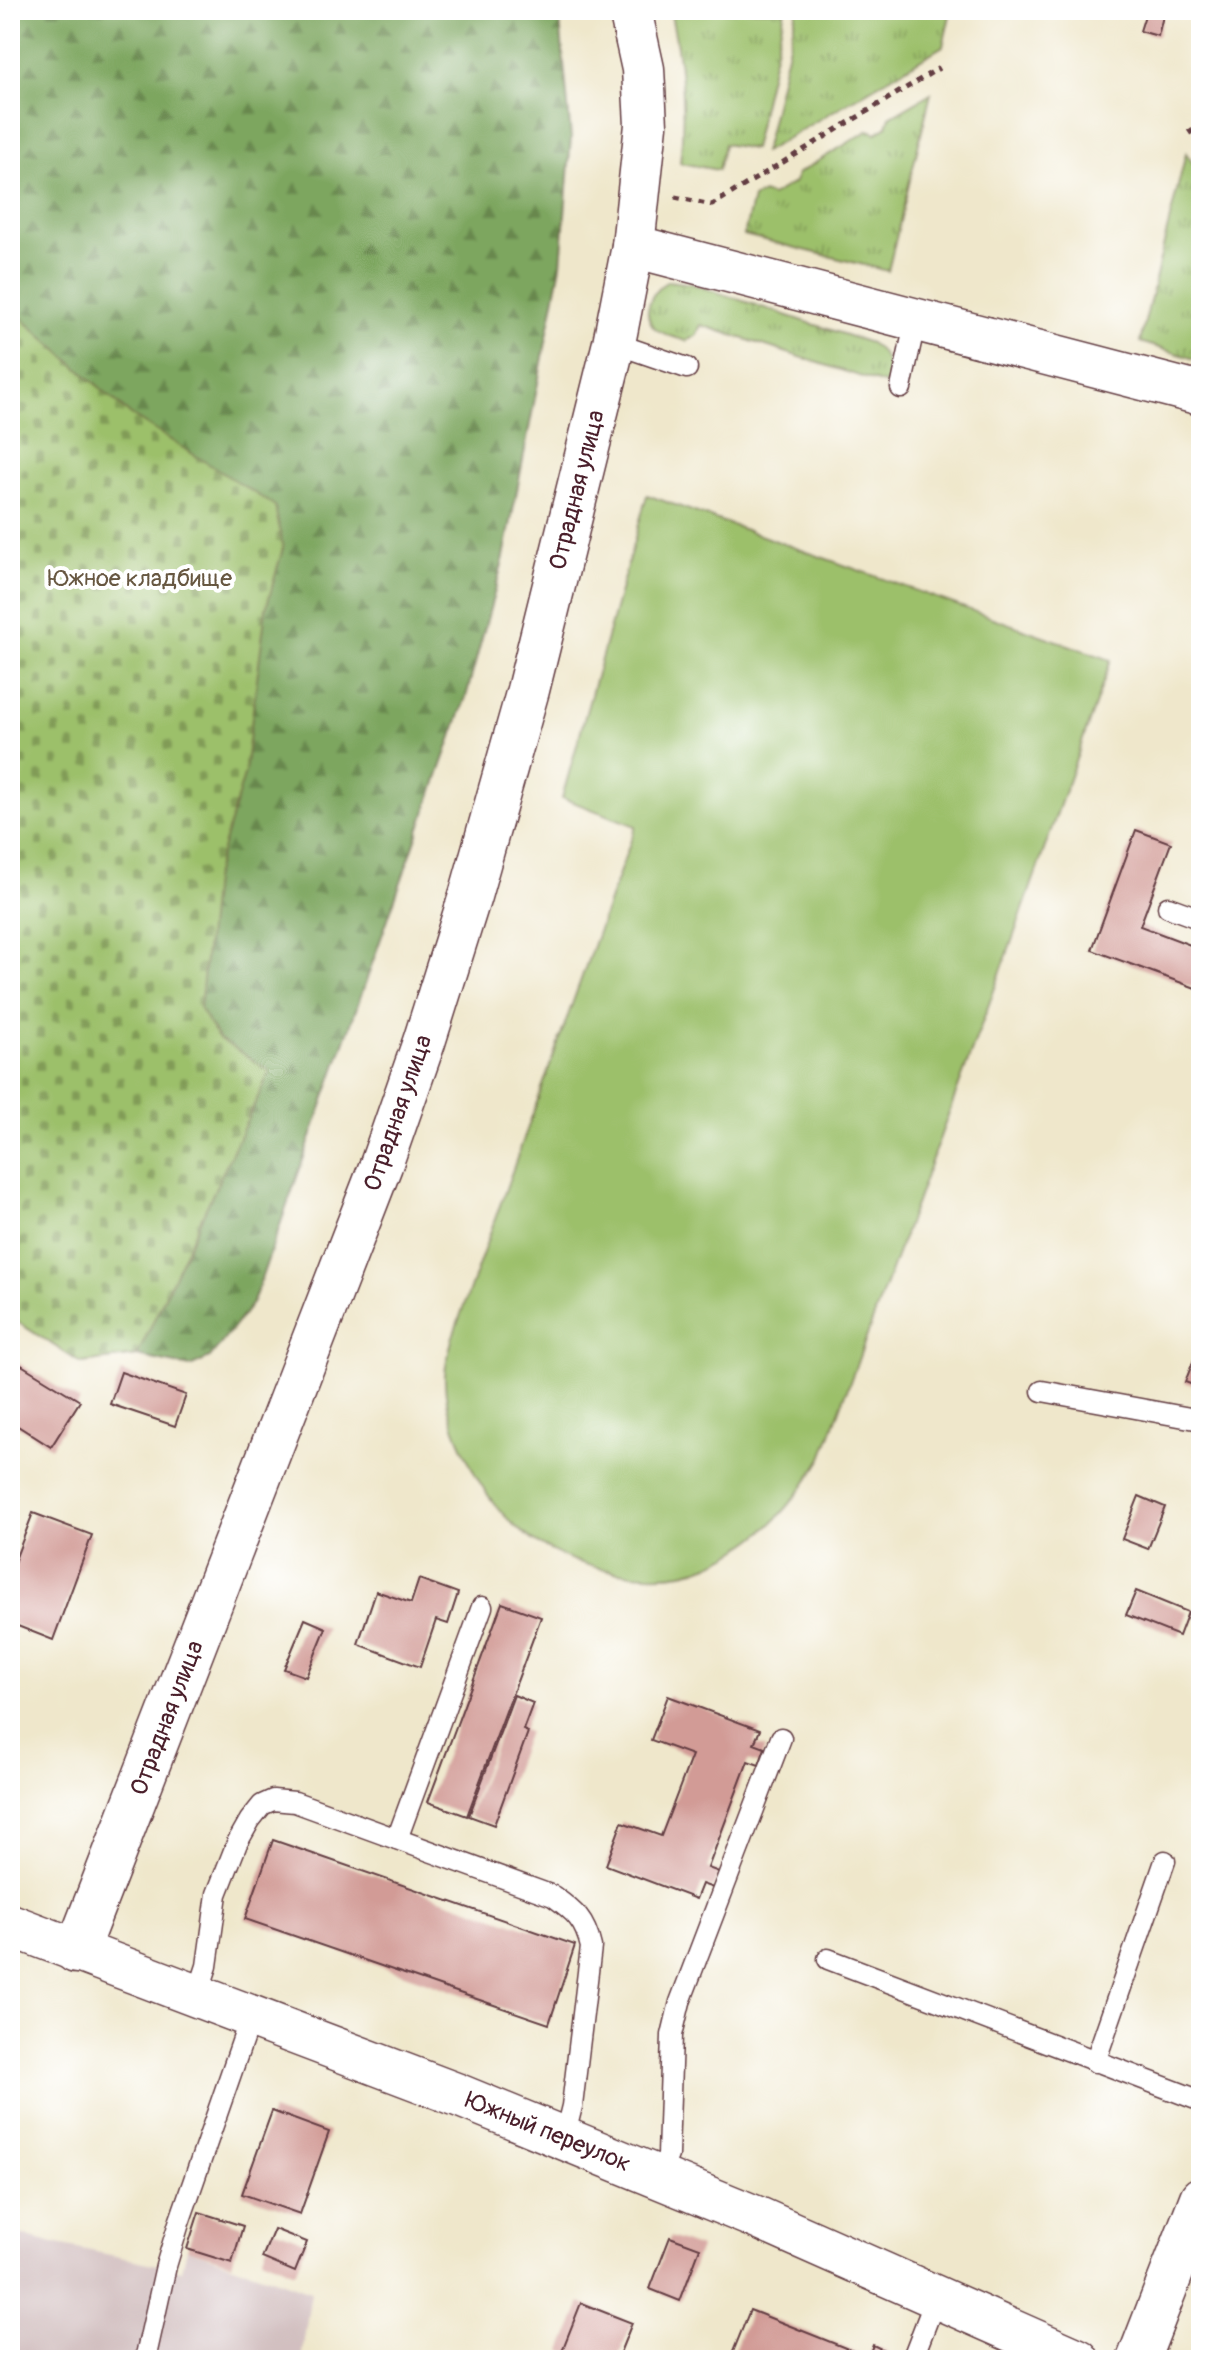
<svg xmlns="http://www.w3.org/2000/svg" width="1211" height="2370" viewBox="0 0 1211 2370" font-family="Pangolin,sans-serif">
  <style>
    .industrial { fill: #d2bfc0 }
    .grass { fill: url(#grass-tufts); stroke: #73704a; stroke-width: 2 }
    .forest { fill: url(#forest-firs); stroke: #646244; stroke-width: 2 }
    .cemetery { fill: url(#cemetery-stones); stroke: #73704a; stroke-width: 2 }
    .green { fill: #9cc06a; stroke: #73704a; stroke-width: 2 }
    .building { fill: #d29b96 }
    .lines { fill: none; stroke-linecap: round; stroke-linejoin: round }
    .service-casing { stroke: #633d43; stroke-width: 23 }
    .minor-casing { stroke: #633d43; stroke-width: 45 }
    .path { stroke: #633d43; stroke-width: 5; stroke-dasharray: 6 6; stroke-linecap: butt }
    .service { stroke: #fff; stroke-width: 20 }
    .minor { stroke: #fff; stroke-width: 42 }
    .labels { text-anchor: middle; dominant-baseline: central; stroke-width: 8; stroke-linejoin: round; paint-order: stroke }
    .street-label { font-size: 24px; fill: #4a1f2b; stroke: #fff }
    .park-label { font-size: 24px; fill: #675741; stroke: #fff }
  </style>
  <defs>
    <pattern id="grass-tufts" width="24" height="20" patternUnits="userSpaceOnUse" patternTransform="scale(2)"><rect width="24" height="20" fill="#9cc06a"/><path d="M3 7l-1-3M5 7V3M7 7l1-3M15 17l-1-3M17 17v-4M19 17l1-3" fill="none" stroke="#819b57"/></pattern>
    <pattern id="forest-firs" width="22" height="20" patternUnits="userSpaceOnUse" patternTransform="scale(2)"><rect width="22" height="20" fill="#7da65e"/><path d="M5 1l3.5 6h-7zM16 11l3.5 6h-7z" fill="#68874e"/></pattern>
    <pattern id="cemetery-stones" width="16" height="16" patternUnits="userSpaceOnUse" patternTransform="scale(2)"><rect width="16" height="16" fill="#9cc06a"/><path d="M2 7V4a2 2 0 0 1 4 0v3zM10 15v-3a2 2 0 0 1 4 0v3z" fill="#819b57"/></pattern>
  </defs>
  <rect width="100%" height="100%" fill="#fff"/>
  <filter id="ink" filterUnits="userSpaceOnUse"><feTurbulence type="fractalNoise" baseFrequency=".0125" numOctaves="2"/><feDisplacementMap in="SourceGraphic" scale="16" xChannelSelector="R" yChannelSelector="G"/><feConvolveMatrix kernelMatrix="1 2 1 2 8 2 1 2 1" color-interpolation-filters="sRGB"/></filter>
  <filter id="wash" filterUnits="userSpaceOnUse"><feTurbulence type="fractalNoise" baseFrequency=".006" numOctaves="4" result="noise"/><feDisplacementMap in="SourceGraphic" scale="32" xChannelSelector="R" yChannelSelector="G"/><feGaussianBlur stdDeviation="1.8" result="paint"/><feColorMatrix in="noise" values="0 0 0 0 0 0 0 0 0 0 0 0 0 0 0 0 0 1.4 0 .05"/><feComposite in="paint" operator="in"/></filter>
  <g filter="url(#wash)">
    <rect width="100%" height="100%" fill="#efe7cb"/>
    <!-- industrial -->
    <polygon class="industrial" points="10,2231 34,2239 182,2270 187,2249 311,2292 301,2360 10,2360"/>
    <!-- grass -->
    <g class="grass">
      <path d="M 670,10 L 785,10 L 753,149 L 724,144 L 718,170 L 680,163 C 686,110 682,62 670,10 Z"/>
      <polygon points="797,10 950,10 951,11 943,46 764,152"/>
      <polygon points="931,93 888,271 744,235 753,198 763,193 771,196 795,182 797,174 869,130 876,133 887,126 890,117"/>
      <polygon points="1186,153 1201,176 1201,361 1140,342"/>
      <path d="M 668,281 L 692,284 L 870,343 C 886,353 892,366 887,385 L 701,325 L 696,336 L 686,341 C 676,338 664,335 656,329 C 639,313 652,290 668,281 Z"/>
    </g>
    <!-- forest -->
    <polygon class="forest" points="10,10 559,10 571,138 561,265 504,557 466,697 253,1302 210,1358 190,1367 137,1356 81,1363 16,1321 10,1320"/>
    <!-- cemetery -->
    <polygon class="cemetery" points="10,308 131,415 275,506 283,548 266,609 245,772 213,880 200,1009 218,1038 270,1071 137,1356 81,1363 16,1321 10,1320"/>
    <!-- green -->
    <path class="green" d="M 647,495 L 1111,660 L 1007,955 L 822,1458 C 792,1507 763,1541 709,1565 C 679,1578 645,1577 613,1571 C 537,1557 491,1518 462,1446 C 452,1424 444,1400 445,1375 C 445,1364 450,1351 452,1339 L 636,826 L 562,798 Z"/>
    <g id="blocks">
      <!-- building -->
      <g class="building">
        <polygon points="1146,12 1163,16 1158,36 1140,31"/>
        <polygon points="1136,830 1171,843 1140,926 1201,949 1201,990 1092,950"/>
        <polygon points="1201,1342 1201,1388 1185,1382"/>
        <polygon points="10,1358 80,1401 51,1447 10,1421"/>
        <polygon points="121,1372 186,1395 175,1426 110,1404"/>
        <polygon points="1139,1496 1165,1507 1148,1549 1122,1539"/>
        <polygon points="33,1513 92,1535 53,1640 10,1623 10,1573"/>
        <polygon points="419,1579 458,1593 448,1624 436,1620 420,1667 358,1644 376,1591 411,1603"/>
        <polygon points="1136,1591 1188,1612 1179,1636 1126,1615"/>
        <polygon points="502,1603 541,1617 467,1816 428,1802"/>
        <polygon points="305,1619 326,1628 306,1677 284,1669"/>
        <polygon points="514,1695 533,1703 523,1730 528,1732 494,1825 469,1816"/>
        <polygon points="668,1696 760,1730 754,1744 765,1748 759,1765 748,1761 708,1868 719,1872 713,1888 702,1884 696,1899 606,1865 622,1822 661,1836 692,1755 651,1740"/>
        <polygon points="273,1840 575,1945 549,2024 245,1919"/>
        <polygon points="272,2111 329,2132 300,2214 242,2194"/>
        <polygon points="199,2212 243,2226 232,2263 187,2249"/>
        <polygon points="274,2229 307,2242 295,2272 262,2258"/>
        <polygon points="670,2237 700,2248 680,2301 650,2289"/>
        <polygon points="581,2303 632,2323 617,2360 586,2360 562,2351"/>
        <polygon points="750,2310 868,2357 873,2345 888,2352 884,2360 738,2360 731,2357"/>
      </g>
    </g>
  </g>
  <g filter="url(#ink)">
    <use href="#blocks" fill-opacity="0" stroke="#633d43" stroke-width="2"/>
    <g class="lines">
      <!-- service casing -->
      <g class="service-casing">
        <g id="service">
          <polyline points="614,343 687,368"/>
          <polyline points="901,388 916,319"/>
          <polyline points="1168,907 1201,919"/>
          <polyline points="1042,1391 1201,1420"/>
          <polyline points="397,1839 482,1607"/>
          <polyline points="828,1959 1201,2101"/>
          <path d="M 197,1996 L 207,1966 L 217,1894 L 237,1843 L 250,1820 L 262,1805 L 273,1800 L 295,1802 L 553,1896 C 575,1912 585,1920 591,1947 L 572,2106 L 564,2138"/>
          <polyline points="1095,2062 1165,1861"/>
          <polyline points="659,2177 668,2155 672,2035 680,2002 781,1738"/>
          <polyline points="145,2360 166,2266 179,2223 251,2016"/>
          <polyline points="912,2360 936,2298"/>
        </g>
      </g>
      <!-- minor casing -->
      <g class="minor-casing">
        <g id="minor">
          <polyline points="633,246 1201,394"/>
          <polyline points="10,1925 458,2095 758,2218 1078,2360"/>
          <polyline points="76,1952 381,1165 424,1042 470,896 528,690 614,343 633,246 646,125 643,69 630,10"/>
          <polyline points="1138,2360 1201,2198"/>
        </g>
      </g>
      <!-- path -->
      <g class="path">
        <polyline points="1189,129 1201,147"/>
        <polyline points="675,197 712,205 939,68"/>
      </g>
      <!-- service -->
      <use href="#service" class="service"/>
      <!-- minor -->
      <use href="#minor" class="minor"/>
    </g>
  </g>
  <g class="labels">
    <!-- street labels -->
    <g class="street-label">
      <text transform="translate(577 490) rotate(-76)">Отрадная улица</text>
      <text transform="translate(398 1113) rotate(-71)">Отрадная улица</text>
      <text transform="translate(167 1718) rotate(-69)">Отрадная улица</text>
      <text transform="translate(548 2132) rotate(22)">Южный переулок</text>
    </g>
    <!-- park labels -->
    <g class="park-label">
      <text x="140" y="578">Южное кладбище</text>
    </g>
  </g>
  <!-- margin -->
  <rect width="1211" height="2370" fill="none" stroke="#fff" stroke-width="40"/>
</svg>
